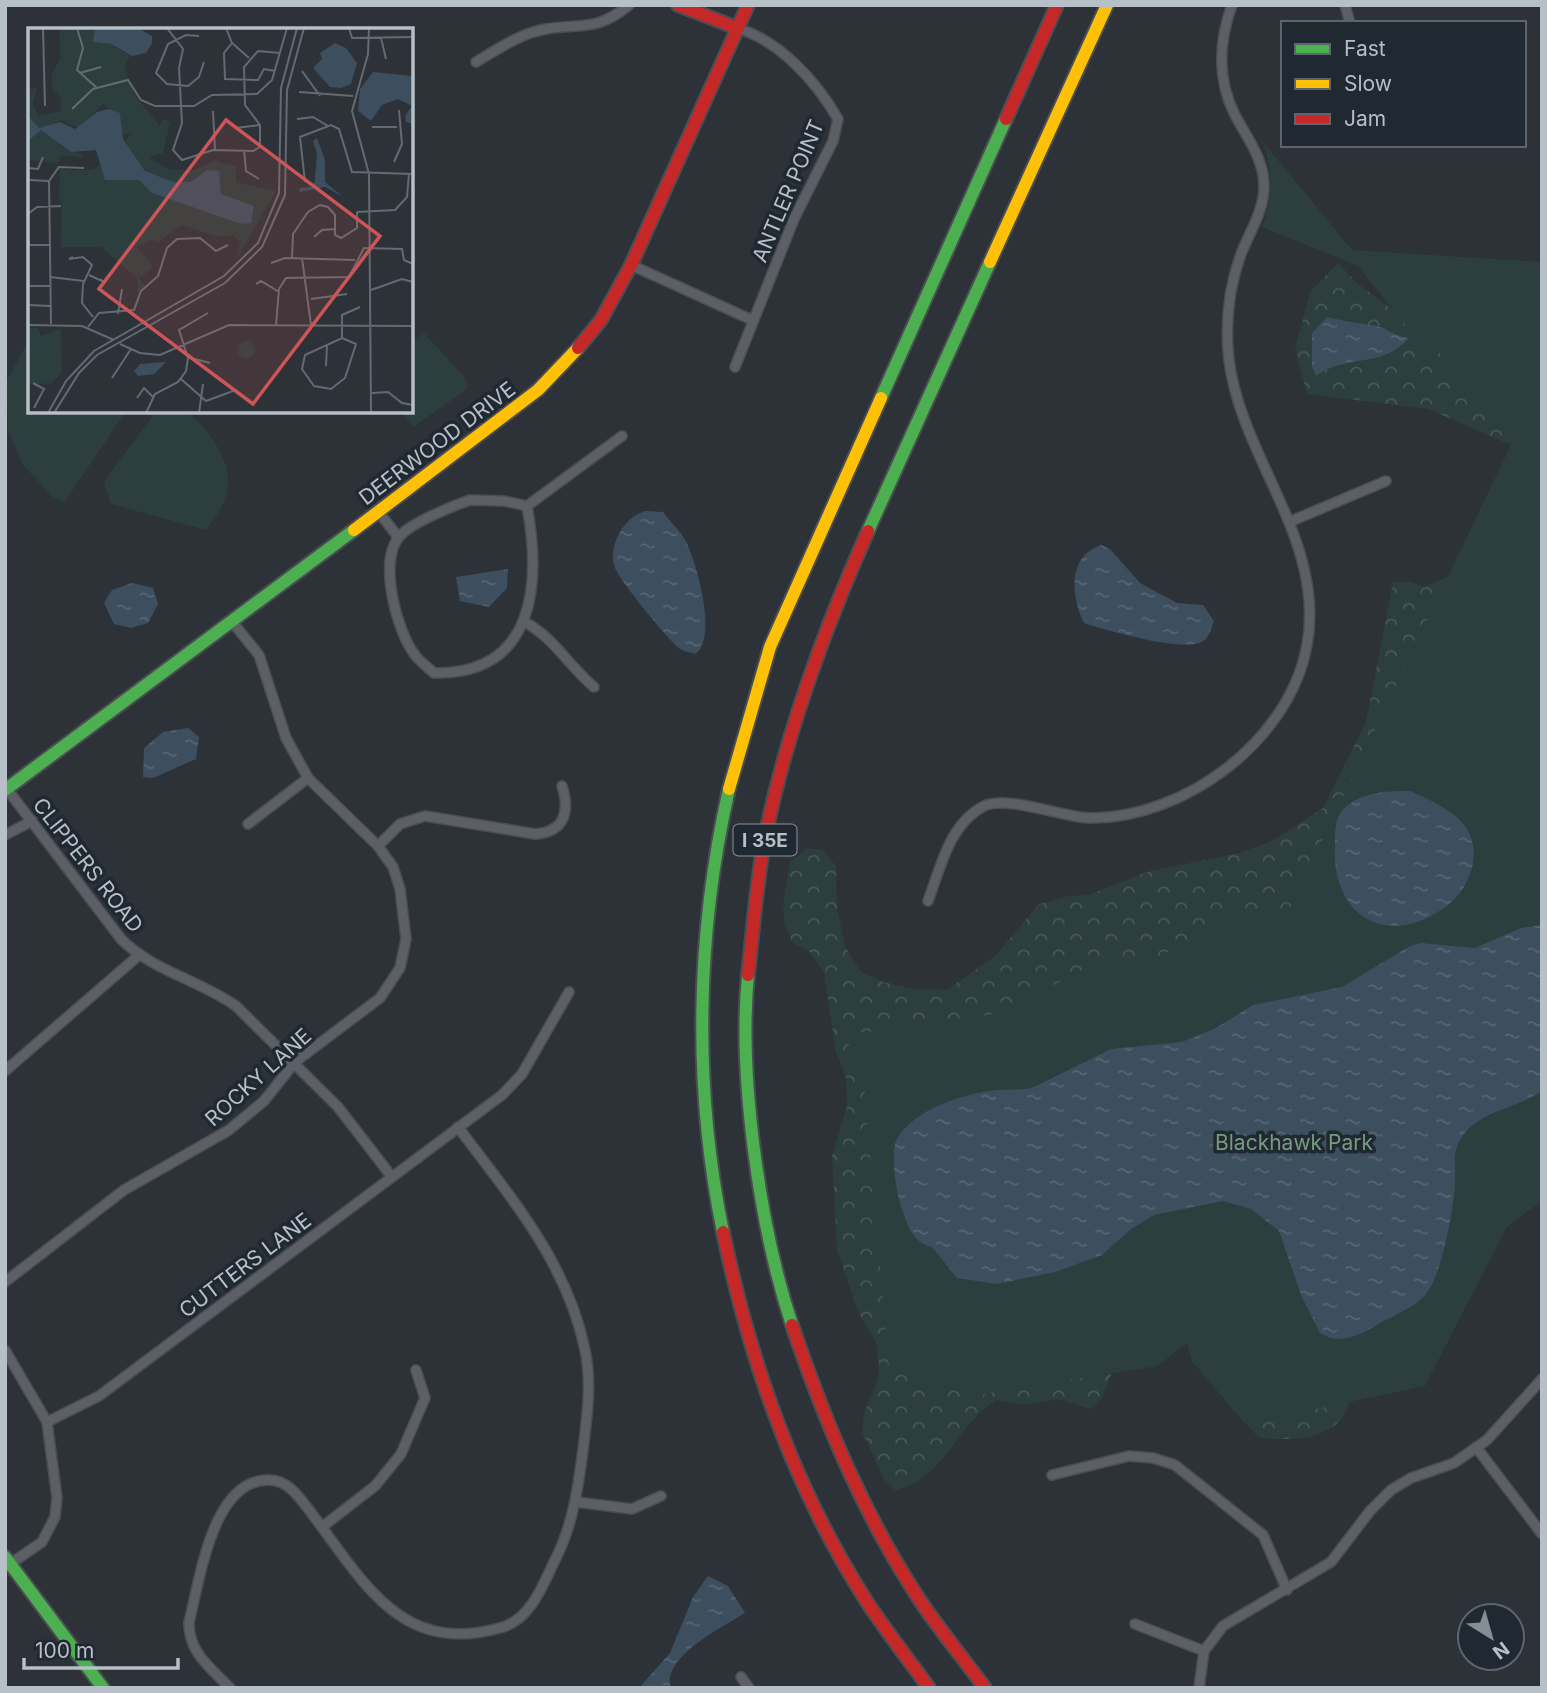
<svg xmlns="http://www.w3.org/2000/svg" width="1547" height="1693" viewBox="0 0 1547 1693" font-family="Inter,sans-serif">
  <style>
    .forest { fill: url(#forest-crowns) }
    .green { fill: #2c3e3e }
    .water { fill: url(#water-ripples) }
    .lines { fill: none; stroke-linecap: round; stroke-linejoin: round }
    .street-casing { stroke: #4a4e52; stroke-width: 12 }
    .fast-casing { stroke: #4a4e52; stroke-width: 16 }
    .slow-casing { stroke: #4a4e52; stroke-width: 16 }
    .jam-casing { stroke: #4a4e52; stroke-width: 16 }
    .street { stroke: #5c6066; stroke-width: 9 }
    .fast { stroke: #4caf50; stroke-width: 12 }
    .slow { stroke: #ffc107; stroke-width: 12 }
    .jam { stroke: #c62828; stroke-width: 12 }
    .labels { text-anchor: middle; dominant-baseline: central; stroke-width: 7; stroke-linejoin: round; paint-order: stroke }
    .shield { fill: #202832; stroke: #8a929a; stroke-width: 2 }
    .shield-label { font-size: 19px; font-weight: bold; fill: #b7bfc7 }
    .street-label { font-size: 21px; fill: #b7bfc7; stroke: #202832 }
    .park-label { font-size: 21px; fill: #789b7e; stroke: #202832 }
    .inset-road { fill: none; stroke: #646a71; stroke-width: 2 }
    .view { fill: #cd5558; fill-opacity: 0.15; stroke: #cd5558; stroke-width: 3.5 }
    .inset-edge { fill: none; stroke: #b7bfc7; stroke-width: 3.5 }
  </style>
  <defs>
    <pattern id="forest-crowns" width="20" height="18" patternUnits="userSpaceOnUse" patternTransform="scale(1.75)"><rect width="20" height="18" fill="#2c3e3e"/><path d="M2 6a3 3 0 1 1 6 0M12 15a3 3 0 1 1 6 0" fill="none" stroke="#485858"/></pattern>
    <pattern id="water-ripples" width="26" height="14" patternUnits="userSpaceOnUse" patternTransform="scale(1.75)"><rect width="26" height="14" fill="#3d4e5f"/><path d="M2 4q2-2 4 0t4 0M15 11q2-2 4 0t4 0" fill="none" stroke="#576674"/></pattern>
  </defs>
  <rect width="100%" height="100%" fill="#2c3237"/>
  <!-- forest -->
  <path class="forest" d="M 1338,263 L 1358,284 L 1403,317 L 1512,336 L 1542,925 L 1030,1277 L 1349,1402 C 1341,1440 1292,1442 1258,1437 L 1192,1361 L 1187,1343 L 1157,1366 L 1112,1373 L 1102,1398 L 1090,1409 L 1058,1399 L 1025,1405 L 996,1400 C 956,1425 944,1480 895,1490 L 884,1479 L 862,1432 L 864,1413 L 878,1379 L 879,1364 L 876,1342 L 859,1314 L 837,1250 L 832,1156 L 847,1106 L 846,1078 L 836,1052 L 824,973 L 810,952 L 793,943 L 785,926 L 783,904 L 790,862 L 808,848 L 822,850 L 836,866 L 837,908 L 845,946 L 861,972 L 883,982 L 915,989 L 947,990 L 995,956 L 1039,904 L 1069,896 L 1088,895 L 1147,872 L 1239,853 L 1272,841 L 1323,808 L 1366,722 L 1393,582 L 1412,582 L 1423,587 L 1448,577 L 1511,445 L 1428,409 L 1307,394 L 1295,349 L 1310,292 Z"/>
  <!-- green -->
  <g class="green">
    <path d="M 1264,143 L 1352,250 L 1542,262 L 1542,1201 L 1507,1227 L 1425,1386 L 1245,1424 L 1192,1361 L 1187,1343 L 1157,1366 L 977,1395 L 889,1367 L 864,1083 L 845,1035 L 1001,1013 L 1086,968 L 1154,959 L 1240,913 L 1288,912 L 1511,445 L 1439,352 L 1429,355 L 1358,266 L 1262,227 C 1273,196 1273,175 1264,143 Z"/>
    <polygon points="424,333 466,379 467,389 413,427 401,411 411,411 411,344"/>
    <polygon points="25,347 30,349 30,411 126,411 64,503 53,497 23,465 8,431 6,382"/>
    <path d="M 156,411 C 164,411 176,409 184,411 C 193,414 202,426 208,433 C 235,469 235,495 206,530 L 111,504 L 104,482 Z"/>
  </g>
  <!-- water -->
  <g class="water">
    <path d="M 1327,317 C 1339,321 1376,325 1383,328 C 1392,333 1397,336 1409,338 C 1382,369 1348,353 1316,376 L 1312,367 L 1312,333 Z"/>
    <path d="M 645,511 L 663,512 C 669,521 679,529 684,538 C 696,558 719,640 695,654 C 689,651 686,653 680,649 C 669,641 620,581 615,568 C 607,546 624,517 645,511 Z"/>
    <path d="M 1101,545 L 1110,549 L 1140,583 L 1177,603 L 1203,605 L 1214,621 C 1211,629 1209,640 1199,643 C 1179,651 1105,630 1084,623 C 1071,596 1067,556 1101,545 Z"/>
    <polygon points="508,569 507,588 489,607 460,601 456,577"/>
    <polygon points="132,583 153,588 158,604 148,623 131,628 114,624 104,603 112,590"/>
    <polygon points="188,728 199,737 196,759 153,778 143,777 144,748 163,732"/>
    <path d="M 1410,791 C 1428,799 1456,811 1467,829 C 1482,854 1470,888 1448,905 C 1388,951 1330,917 1335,843 C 1335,833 1335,820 1341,812 C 1357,792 1387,791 1410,791 Z"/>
    <path d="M 1542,925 L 1542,1091 C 1516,1109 1477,1111 1460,1140 C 1452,1153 1456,1167 1455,1182 C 1454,1207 1442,1277 1425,1295 C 1413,1309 1390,1316 1375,1326 C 1358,1336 1338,1345 1320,1333 L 1301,1295 L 1279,1231 L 1251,1209 L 1223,1201 L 1154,1215 L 1131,1229 L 1102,1255 L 1055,1272 L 997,1284 L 957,1278 L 932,1247 C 911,1242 907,1224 900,1203 C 896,1190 890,1150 897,1139 C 914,1109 965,1093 997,1090 C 1010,1089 1021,1091 1034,1087 L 1111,1049 L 1182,1042 L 1216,1028 L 1253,1005 L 1342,987 L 1410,946 L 1421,943 L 1475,948 L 1521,928 Z"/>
    <path d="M 708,1576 L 728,1586 L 745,1613 C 723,1627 661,1657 671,1688 L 639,1688 L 670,1653 L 693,1597 Z"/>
  </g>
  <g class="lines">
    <!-- street casing -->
    <g class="street-casing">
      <g id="street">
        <polyline points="1345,5 1350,23"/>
        <path d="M 476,62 C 498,49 521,33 546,29 C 583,23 596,32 629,5"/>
        <polyline points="631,265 752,320"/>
        <path d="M 735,367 L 794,219 L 833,141 L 838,119 C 816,81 780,41 737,28"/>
        <path d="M 470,500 L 504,501 L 527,506 C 541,582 536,675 434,673 C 428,667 420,662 415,655 C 397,632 378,562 399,537 C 410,523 453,506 470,500 Z"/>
        <polyline points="527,506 622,436"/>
        <polyline points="378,511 398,537"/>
        <polyline points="1289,522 1386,481"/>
        <path d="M 525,622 C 555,639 568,665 594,687"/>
        <path d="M 7,789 L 121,939 C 153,971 199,980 236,1006 L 338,1107 L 392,1177"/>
        <polyline points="248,824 308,778"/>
        <polyline points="5,835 32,821"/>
        <path d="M 378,846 L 400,824 L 425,816 L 535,834 C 565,832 570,811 562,786"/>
        <path d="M 928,901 C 941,867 949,824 984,806 C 1006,795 1063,817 1089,818 C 1185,819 1290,740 1307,645 C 1326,541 1241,458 1229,360 C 1225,325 1229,287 1241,254 C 1250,231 1264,211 1264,186 C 1264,159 1247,138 1235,115 C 1217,80 1219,41 1232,5"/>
        <polyline points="5,1071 138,956"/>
        <polyline points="5,1282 124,1190 229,1130 264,1101 295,1062 380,998 400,968 406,939 400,889 393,867 378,846 308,778 286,738 259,655 233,623"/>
        <polyline points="5,1350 47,1422 57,1498 55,1517 42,1542 7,1566"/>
        <polyline points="47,1422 99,1396 502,1095 522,1074 569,992"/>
        <polyline points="1476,1447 1542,1534"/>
        <polyline points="1052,1475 1129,1456 1153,1458 1175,1465 1263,1535 1287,1590"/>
        <polyline points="576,1502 632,1509 661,1496"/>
        <polyline points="322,1527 375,1486 401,1454 425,1398 416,1370"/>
        <polyline points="1135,1624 1204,1651"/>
        <polyline points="741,1677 749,1688"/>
        <path d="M 230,1688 C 210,1667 188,1652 189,1622 C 200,1580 212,1479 269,1480 C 288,1480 299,1497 309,1510 C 363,1580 400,1658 503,1627 C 532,1618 544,1582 556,1558 C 573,1524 578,1488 583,1450 C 587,1418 592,1382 585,1350 C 567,1262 511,1198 458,1127"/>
        <polyline points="1199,1688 1204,1651 1223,1626 1331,1562 1370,1511 1391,1490 1411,1478 1454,1463 1487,1440 1542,1379"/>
      </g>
    </g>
    <!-- fast casing -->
    <g class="fast-casing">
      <g id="fast">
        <polyline points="881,398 1006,119"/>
        <polyline points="868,531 990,262"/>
        <polyline points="5,790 354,530"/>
        <path d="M 748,975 C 738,1077 760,1228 792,1325"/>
        <path d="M 723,1232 C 693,1087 696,934 729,789"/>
        <polyline points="5,1557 103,1688"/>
      </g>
    </g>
    <!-- slow casing -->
    <g class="slow-casing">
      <g id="slow">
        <polyline points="990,262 1107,5"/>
        <polyline points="354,530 538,390 578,348"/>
        <polyline points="729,789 770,647 881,398"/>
      </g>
    </g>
    <!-- jam casing -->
    <g class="jam-casing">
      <g id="jam">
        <polyline points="678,5 737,28"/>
        <polyline points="1006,119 1057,5"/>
        <polyline points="578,348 601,320 631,265 748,5"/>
        <path d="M 748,975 C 753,931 756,887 764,843 C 785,735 823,632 868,531"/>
        <path d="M 723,1232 C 750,1362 795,1490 867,1602 C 886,1631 908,1659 929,1688"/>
        <path d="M 792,1325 C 825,1422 864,1516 921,1602 C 941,1632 964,1659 985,1688"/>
      </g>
    </g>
    <!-- street -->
    <use href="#street" class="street"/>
    <!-- fast -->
    <use href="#fast" class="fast"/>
    <!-- slow -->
    <use href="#slow" class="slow"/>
    <!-- jam -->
    <use href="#jam" class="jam"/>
  </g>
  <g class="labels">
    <!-- shield labels -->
    <rect class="shield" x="733.5" y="824.5" width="63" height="31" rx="5"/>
    <g class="shield-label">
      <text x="765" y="840">I 35E</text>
    </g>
    <!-- street labels -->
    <g class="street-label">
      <text transform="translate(788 191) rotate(-67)">ANTLER POINT</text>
      <text transform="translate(437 443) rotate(-37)">DEERWOOD DRIVE</text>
      <text transform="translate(88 865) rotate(52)">CLIPPERS ROAD</text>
      <text transform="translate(258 1077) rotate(-42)">ROCKY LANE</text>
      <text transform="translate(245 1265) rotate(-37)">CUTTERS LANE</text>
    </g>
    <!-- park labels -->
    <g class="park-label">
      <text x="1294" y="1142">Blackhawk Park</text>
    </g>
  </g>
  <!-- overview -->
  <g transform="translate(28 28)">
    <rect width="385" height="385" fill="#2c3237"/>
    <path d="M 31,0 L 67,0 L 65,14 L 83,16 L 102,28 L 96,38 L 106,66 L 132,98 L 136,91 L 142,95 L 135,125 L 121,129 L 147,146 L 117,143 L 97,114 L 104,104 L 94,108 L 92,87 L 75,76 L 51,100 L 33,92 L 18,100 L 33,118 L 56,127 L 53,130 L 34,127 L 30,135 L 0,132 L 0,61 L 9,60 L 5,76 L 10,88 L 33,83 L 33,70 L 24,61 L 23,48 L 32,31 ZM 73,135 L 73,148 L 215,171 L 196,136 L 199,135 L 208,139 L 208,154 L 248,163 L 208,232 L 212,215 L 205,207 L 190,209 L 154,197 L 130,214 L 124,211 L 109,219 L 125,239 L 112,250 L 108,238 L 31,171 L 32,141 L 64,143 ZM 1,300 L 10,300 L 13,308 L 33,300 L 34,344 L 23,356 L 0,355 Z" fill="#2c3e3e"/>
    <path d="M 187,132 L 208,142 L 208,154 L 232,165 L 239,174 L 219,210 L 165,189 L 108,219 L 110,248 L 117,259 L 110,268 L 109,250 L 73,219 L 33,219 L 34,142 L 167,142 ZM209 322a9 9 0 1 1 18 0a9 9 0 1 1-18 0Z" fill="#2c3e3e"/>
    <path d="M 67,0 L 110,0 L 124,8 L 124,15 L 118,25 L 104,28 L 83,16 L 65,14 ZM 307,15 L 318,20 L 329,35 L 323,56 L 313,60 L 302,59 L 285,40 L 294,31 L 292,25 ZM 345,44 L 385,48 L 385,96 L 378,94 L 377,88 L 384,78 L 370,71 L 354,77 L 343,93 L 330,83 L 332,61 ZM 81,81 L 92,85 L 95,111 L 117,143 L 145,154 L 163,154 L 179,142 L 191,143 L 193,166 L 226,178 L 223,195 L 213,196 L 124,165 L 111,152 L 77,152 L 68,122 L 43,124 L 13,102 L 0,113 L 0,88 L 11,100 L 32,94 L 47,101 L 69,84 ZM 289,110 L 297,132 L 297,154 L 314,168 L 297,159 L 271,164 L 272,160 L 284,159 L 287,152 L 289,126 L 285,113 ZM 138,334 L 126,346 L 110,348 L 106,343 L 112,336 Z" fill="#3d4e5f"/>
    <path class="inset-road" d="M 15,0 L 17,78M 49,0 L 55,20 L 49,42 L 69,60M 139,0 L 155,21 L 151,40 L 154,95 L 145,122 L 154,132 L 185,122 L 225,123 L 232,119 L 232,97 L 217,77 L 216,39 L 230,23 L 252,25M 198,0 L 204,15 L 221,30M 321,0 L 324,10 L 385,9M 341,0 L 340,26 L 324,83 L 341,146 L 343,385M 171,8 L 158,7 L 140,16 L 128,45 L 139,56 L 160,58 L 171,49 L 176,34M 353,10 L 358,31M 204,15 L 196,25 L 197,51 L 230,52 L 236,41 L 247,43M 274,43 L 292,68M 52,45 L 73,39M 271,64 L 325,68M 44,81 L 65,61 L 100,52 L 113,72 L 127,78 L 166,78 L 184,67 L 229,66 L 244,52 L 259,0M 185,83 L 187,122M 269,91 L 285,89 L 300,98M 344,99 L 369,99M 208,100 L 232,97M 216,122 L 218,143 L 231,151M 366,134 L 374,116 L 371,82M 0,140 L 10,141 L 15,129M 0,152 L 21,153M 21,153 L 23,296M 21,153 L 31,139 L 56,140M 277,154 L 272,109 L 303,97 L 311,101 L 324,144 L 385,146M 329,184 L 367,182 L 379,169 L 381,146M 0,186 L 9,179 L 33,178M 0,208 L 1,217 L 23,217M 286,209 L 294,202 L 307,201M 45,229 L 41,231 L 55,229 L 64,237 L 55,256 L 54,275 L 65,289M 264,230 L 265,206 L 280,184 L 292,177 L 300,179 L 307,187 L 307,207 L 313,210 L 329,200 L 329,184M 274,230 L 283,297M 243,235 L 257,230 L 327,232M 61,247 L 76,254 L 72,251M 22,249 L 56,253M 228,256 L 233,253 L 251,264M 0,258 L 23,258M 343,262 L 374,251 L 385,254M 283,271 L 319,266M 0,277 L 23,278M 90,286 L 94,261M 0,297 L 54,298 L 86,312M 248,297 L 251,261 L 258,250 L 321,249 L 336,220 L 374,221 L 376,232 L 385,236M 60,299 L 71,285 L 106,282 L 113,263 L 130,248 L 139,220 L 149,211 L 172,210 L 188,223 L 200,217M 314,310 L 328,316 L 317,350 L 303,361 L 286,358 L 274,341 L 277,327 ZM 314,310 L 314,287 L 332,279M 92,316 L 112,325 L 132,327 L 201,297 L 385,298M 159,329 L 182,335M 298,338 L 299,317M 84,350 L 103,321M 153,351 L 178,373 L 205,363M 5,355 L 16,361 L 6,380M 344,365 L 360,364 L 374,375 L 385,377M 109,370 L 116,360 L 125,369M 20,385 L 38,353 L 66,323 L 196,248 L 230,215 L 251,165 L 253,60 L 269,0M 26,385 L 51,345 L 69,327 L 197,255 L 234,219 L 257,167 L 259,62 L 276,0M 118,385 L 127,366 L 150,354 L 158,343 L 160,330 L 151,302 L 180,285M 171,385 L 175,356M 192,385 L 225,385"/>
    <path class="view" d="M 198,92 L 352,208 L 225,376 L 71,261 Z"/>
    <rect width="385" height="385" class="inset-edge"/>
  </g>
  <!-- border -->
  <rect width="1547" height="1693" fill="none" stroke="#b7bfc7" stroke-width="14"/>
  <!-- legend -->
  <rect x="1281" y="21" width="245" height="126" fill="#202832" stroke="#5c646e" stroke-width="2"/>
  <rect x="1295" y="44" width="35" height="10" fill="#4caf50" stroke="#5c646e" stroke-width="2"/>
  <text x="1344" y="56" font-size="21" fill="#b7bfc7">Fast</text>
  <rect x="1295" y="79" width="35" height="10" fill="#ffc107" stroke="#5c646e" stroke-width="2"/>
  <text x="1344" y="91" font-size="21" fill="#b7bfc7">Slow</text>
  <rect x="1295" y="114" width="35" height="10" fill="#c62828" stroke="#5c646e" stroke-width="2"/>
  <text x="1344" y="126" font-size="21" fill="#b7bfc7">Jam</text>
  <!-- north arrow -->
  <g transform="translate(1491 1637) rotate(143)"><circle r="33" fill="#202832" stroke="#5c646e" stroke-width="2"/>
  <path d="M0-5L12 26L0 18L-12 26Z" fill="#868e95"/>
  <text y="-10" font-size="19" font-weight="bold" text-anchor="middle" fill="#b7bfc7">N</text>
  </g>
  <!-- scale -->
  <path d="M24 1658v10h154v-10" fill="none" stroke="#b7bfc7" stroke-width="3.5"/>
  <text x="35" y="1658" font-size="21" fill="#b7bfc7" stroke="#202832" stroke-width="5" paint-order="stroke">100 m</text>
</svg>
